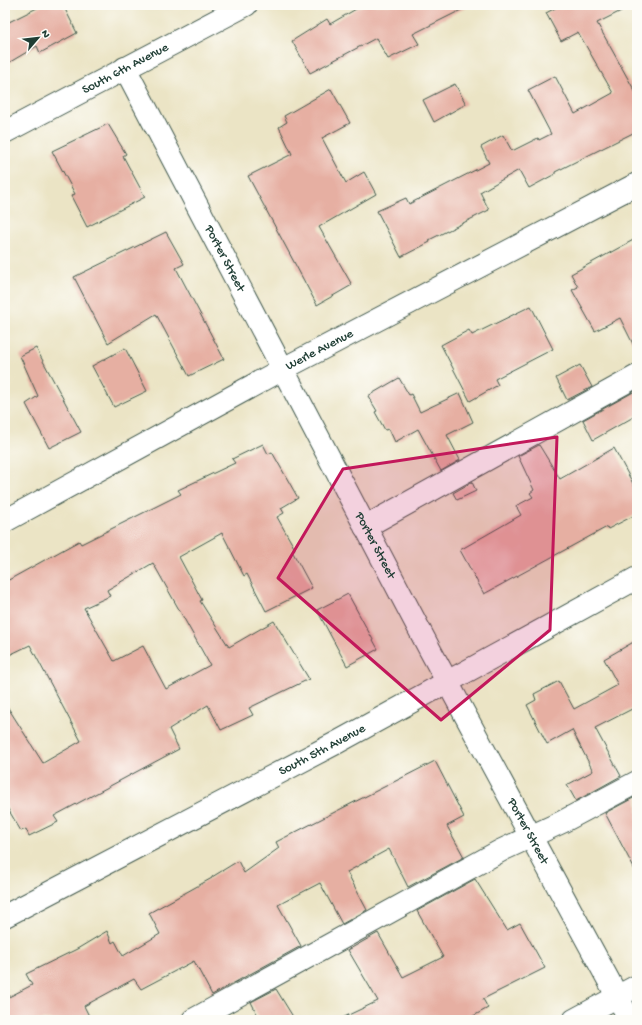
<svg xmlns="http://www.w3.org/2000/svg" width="642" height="1025" viewBox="0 0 642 1025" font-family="'Gochi Hand',sans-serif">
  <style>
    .building { fill: #e6afa2; fill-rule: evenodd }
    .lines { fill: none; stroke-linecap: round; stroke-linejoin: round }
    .minor-casing { stroke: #3e564a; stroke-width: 24 }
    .minor { stroke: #fff; stroke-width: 22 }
    .marked { fill: #c2185b; fill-opacity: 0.2; stroke: #c2185b; stroke-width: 3; stroke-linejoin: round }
    .labels { text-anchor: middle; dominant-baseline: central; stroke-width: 3.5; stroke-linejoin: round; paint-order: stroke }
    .street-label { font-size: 13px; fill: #1f3d34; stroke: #fdfcf7 }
  </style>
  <rect width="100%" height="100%" fill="#fdfcf7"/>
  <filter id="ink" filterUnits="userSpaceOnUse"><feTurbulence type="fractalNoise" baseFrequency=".025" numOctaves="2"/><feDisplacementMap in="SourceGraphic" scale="8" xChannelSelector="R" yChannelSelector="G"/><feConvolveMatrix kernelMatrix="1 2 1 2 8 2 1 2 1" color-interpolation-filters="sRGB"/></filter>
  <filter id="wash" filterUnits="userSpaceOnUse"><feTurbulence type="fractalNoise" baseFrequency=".012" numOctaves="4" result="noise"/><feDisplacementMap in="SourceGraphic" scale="16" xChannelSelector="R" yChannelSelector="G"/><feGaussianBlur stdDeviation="0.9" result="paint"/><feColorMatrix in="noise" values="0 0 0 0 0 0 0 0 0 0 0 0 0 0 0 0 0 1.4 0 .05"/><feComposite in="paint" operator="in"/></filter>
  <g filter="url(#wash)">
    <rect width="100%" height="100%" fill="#ebe4c5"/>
    <g id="blocks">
      <!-- building -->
      <g class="building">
        <polygon points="43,5 63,5 77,33 40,53 37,46 5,65 5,24"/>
        <polygon points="363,5 471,5 413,34 419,44 388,59 376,38 310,73 292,41 327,19 330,24"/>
        <polygon points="561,5 633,5 597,23 637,95 637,131 555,172 555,174 529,188 519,170 480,192 489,210 429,240 430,242 401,257 377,211 406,198 409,204 489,163 481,147 503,135 512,151 538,138 539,140 551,134 528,90 555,76 575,114 613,93 578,32 561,41 546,13"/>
        <polygon points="455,84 466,104 434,122 423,100"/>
        <polygon points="331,89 350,123 322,138 346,183 364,172 376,194 319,227 352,285 317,305 248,176 292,154 279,127 287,122 284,116"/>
        <polygon points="108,124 126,154 123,156 145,197 87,227 71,196 75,194 52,151"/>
        <polygon points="166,232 184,264 176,268 224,359 189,376 156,314 108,343 74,277"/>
        <polygon points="637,238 637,352 620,318 595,331 572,290 578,287 571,274"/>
        <polygon points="531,306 553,349 495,379 498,385 470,401 441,345 469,330 472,335"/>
        <polygon points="36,348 81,432 49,448 26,404 38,396 20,356"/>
        <polygon points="125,348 147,391 114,407 92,366"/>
        <polygon points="580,365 592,387 567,400 556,378"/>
        <polygon points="399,378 409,395 411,394 420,412 460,393 473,422 447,435 460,460 441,471 418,429 395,442 389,429 385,430 375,412 377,411 368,396"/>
        <polygon points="637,390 637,415 593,440 583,420"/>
        <path d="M 263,444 L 268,454 L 272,452 L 298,498 L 281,508 L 284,513 L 277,517 L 295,549 L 292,551 L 312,588 L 266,611 L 247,574 L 244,576 L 222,533 L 179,557 L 202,600 L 200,601 L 229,647 L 274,621 L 309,679 L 249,708 L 253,715 L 221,730 L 208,705 L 169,729 L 179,749 L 54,816 L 58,822 L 29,836 L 26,829 L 21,831 L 5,804 L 5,703 L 43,763 L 81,741 L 30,645 L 5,657 L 5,582 L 79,541 L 81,544 L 181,494 L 178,490 L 235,463 L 232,459 ZM 153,563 L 210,665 L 166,689 L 143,646 L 114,661 L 84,608 L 110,596 L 107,590 Z"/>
        <polygon points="539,445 560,479 614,448 637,491 637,514 608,529 607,527 484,594 460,550 521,515 516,506 533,497 530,493 534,490 518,456"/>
        <polygon points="472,482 476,491 457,500 453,493"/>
        <polygon points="348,594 378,649 347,666 317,610"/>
        <polygon points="637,640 637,718 632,709 595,728 621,776 576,801 567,785 593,771 572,730 547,744 527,705 536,700 534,694 559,681 574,709 618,685 604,659"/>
        <polygon points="435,761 464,817 447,826 464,857 408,887 389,849 347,872 367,910 342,924 320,883 278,905 301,946 212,995 194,961 141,989 134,979 84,1006 91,1020 5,1020 5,999 32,985 26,974 77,949 107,931 112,943 115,941 123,956 160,934 149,913 212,878 212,877 238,861 244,873 279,848 276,842"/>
        <polygon points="637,796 637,874 605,813"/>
        <polygon points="475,879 507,930 520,923 545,968 483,999 488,1008 466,1020 338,1020 378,1001 348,950 378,933 403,977 443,957 417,911"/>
        <polygon points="276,989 295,1020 260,1020 251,1002"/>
      </g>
    </g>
  </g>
  <g filter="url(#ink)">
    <use href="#blocks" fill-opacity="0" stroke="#3e564a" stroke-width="1"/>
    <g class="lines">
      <!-- minor casing -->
      <g class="minor-casing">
        <g id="minor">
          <path id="s1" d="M 125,68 L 430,650 L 630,1020"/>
          <path id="s2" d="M 5,132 L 246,5"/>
          <path id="s3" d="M 5,521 L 283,369 L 637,184"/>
          <polyline points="365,527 637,376"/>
          <path id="s4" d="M 5,916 L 336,743 L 637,578"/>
          <polyline points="193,1020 502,850 562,822 637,782"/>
          <polyline points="574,1020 637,986"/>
        </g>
      </g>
      <!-- minor -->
      <use href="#minor" class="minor"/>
    </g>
  </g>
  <!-- marked area -->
  <path class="marked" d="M 557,437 L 550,630 L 441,720 L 278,578 L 343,469 Z"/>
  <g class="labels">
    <!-- street labels -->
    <g class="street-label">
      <text stroke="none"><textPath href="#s2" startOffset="136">South 6th Avenue</textPath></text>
      <text stroke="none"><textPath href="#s1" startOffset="215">Porter Street</textPath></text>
      <text stroke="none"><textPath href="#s3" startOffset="358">Werle Avenue</textPath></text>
      <text stroke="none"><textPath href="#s1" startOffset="539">Porter Street</textPath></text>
      <text stroke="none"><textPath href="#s4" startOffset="358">South 5th Avenue</textPath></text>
      <text stroke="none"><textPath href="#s1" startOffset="863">Porter Street</textPath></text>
    </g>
  </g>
  <!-- margin -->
  <rect width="642" height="1025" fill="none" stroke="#fdfcf7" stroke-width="20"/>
  <!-- north arrow -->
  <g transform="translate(38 38) rotate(62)" stroke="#fdfcf7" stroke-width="3" paint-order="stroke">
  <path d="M0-3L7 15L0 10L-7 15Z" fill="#1f3d34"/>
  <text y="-6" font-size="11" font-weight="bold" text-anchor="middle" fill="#1f3d34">N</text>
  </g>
</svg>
